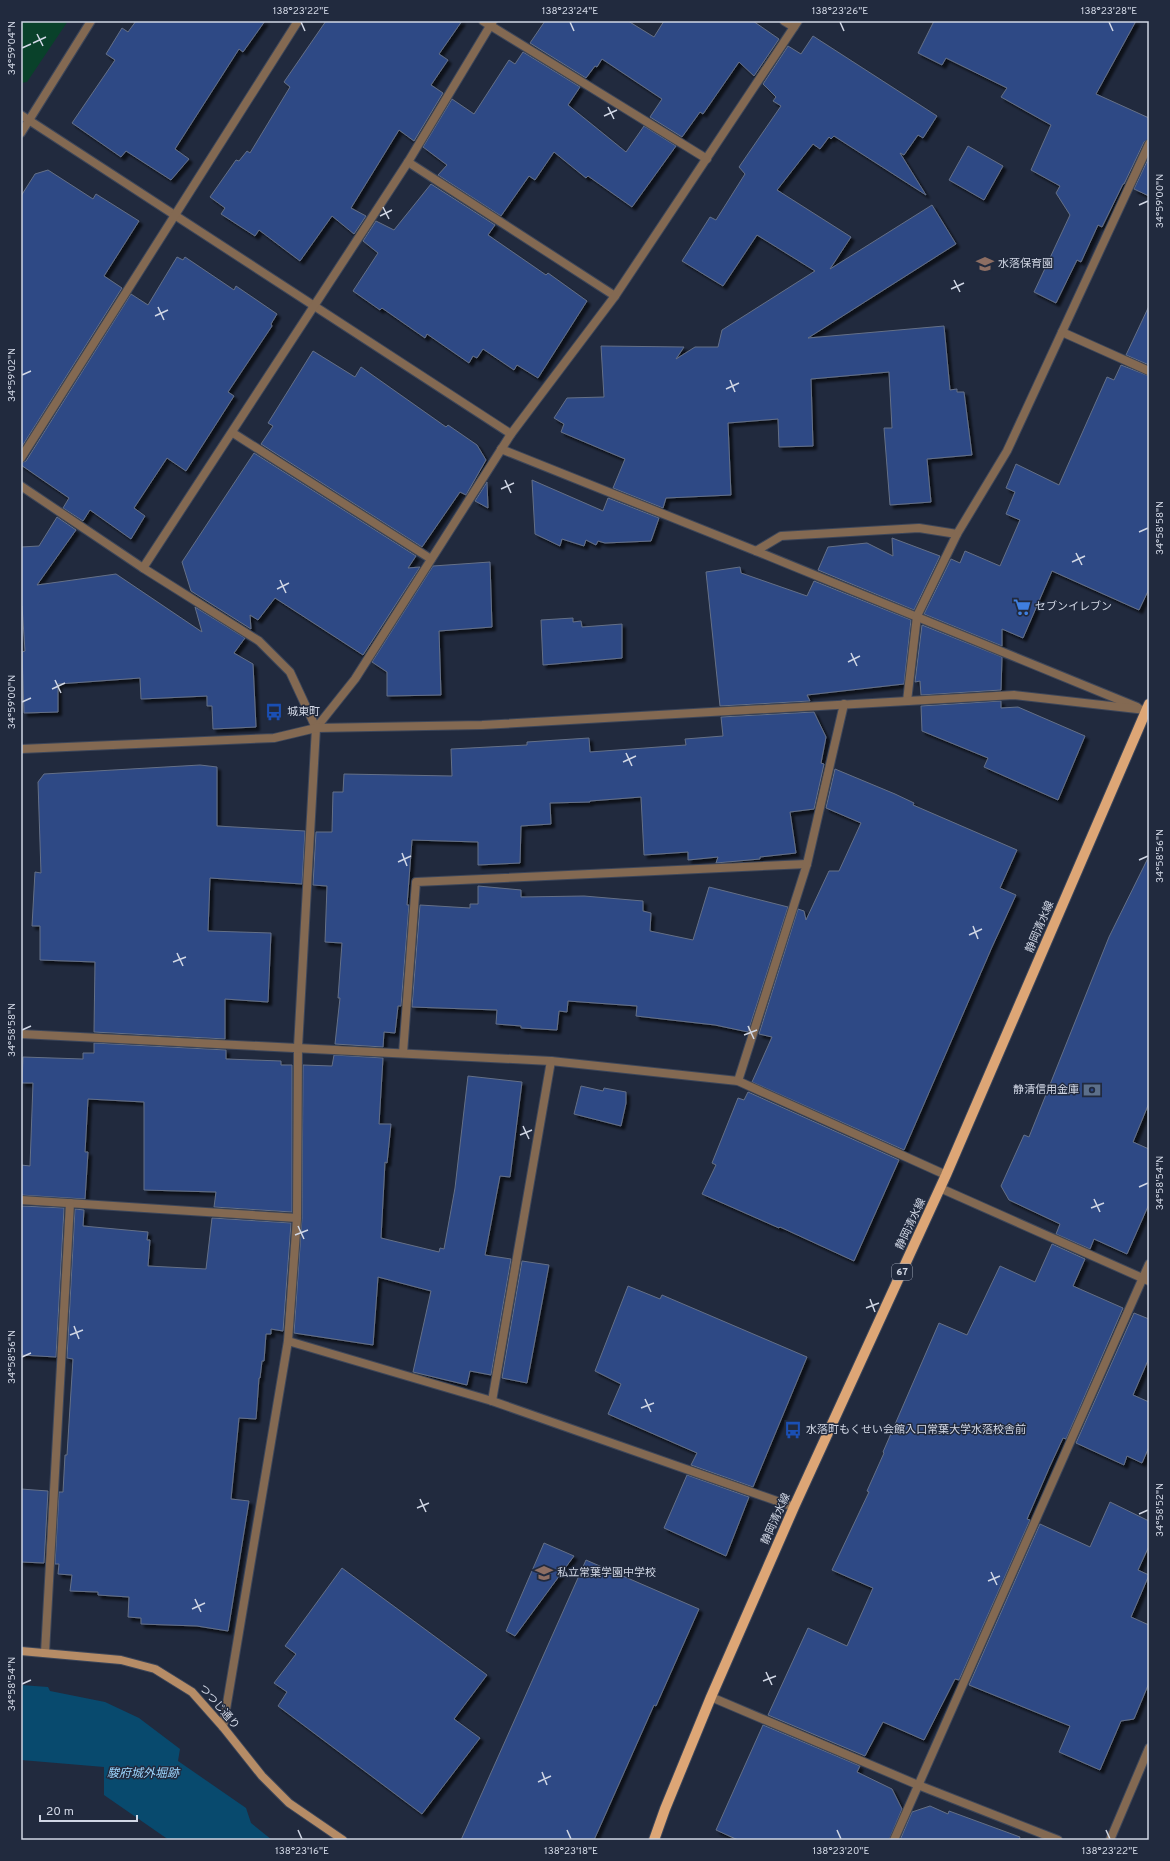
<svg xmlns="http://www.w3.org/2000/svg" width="1170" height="1861" viewBox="0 0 1170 1861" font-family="Overpass,'Noto Sans JP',sans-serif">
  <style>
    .green { fill: #09412a }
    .water { fill: #084a6e }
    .building { fill: #2e4885; stroke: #647087; filter: url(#shadow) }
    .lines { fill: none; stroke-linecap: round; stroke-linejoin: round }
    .minor-casing { stroke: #3d4659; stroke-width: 10 }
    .secondary-casing { stroke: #3d4659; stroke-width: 10 }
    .primary-casing { stroke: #3d4659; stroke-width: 12 }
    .minor { stroke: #836952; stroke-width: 8 }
    .secondary { stroke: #b68c66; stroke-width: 8 }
    .primary { stroke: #dda676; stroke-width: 10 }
    .ticks { fill: none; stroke: #d1d7e5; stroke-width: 1.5 }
    .labels { text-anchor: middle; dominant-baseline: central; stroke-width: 3; stroke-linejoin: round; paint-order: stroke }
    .shield { fill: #212a3e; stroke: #9ca3b3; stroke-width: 1 }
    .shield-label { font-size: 10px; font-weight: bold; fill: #d1d7e5 }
    .poi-label { font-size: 11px; fill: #d1d7e5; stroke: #212a3e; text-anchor: start }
    .street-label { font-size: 11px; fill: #d1d7e5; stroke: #212a3e }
    .water-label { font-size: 12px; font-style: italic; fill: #9cd6fe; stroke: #212a3e }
    .neatline { fill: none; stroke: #d1d7e5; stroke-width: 1.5 }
    .ticks-label { font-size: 10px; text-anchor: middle; fill: #d1d7e5 }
  </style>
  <defs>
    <filter id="shadow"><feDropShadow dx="3.5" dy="3.5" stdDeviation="1" flood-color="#0009"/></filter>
  </defs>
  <rect width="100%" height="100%" fill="#212a3e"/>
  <!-- green -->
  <polygon class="green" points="21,21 68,21 27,82 21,83"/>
  <!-- water -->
  <polygon class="water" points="21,1685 48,1687 50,1691 105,1702 139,1718 180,1749 178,1761 246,1808 251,1823 272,1840 169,1840 104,1795 104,1767 21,1760"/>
  <!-- building -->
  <g class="building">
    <polygon points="136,21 265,21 243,52 239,49 175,149 189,159 171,180 126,151 121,157 72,123 115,60 106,54 122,28 128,32"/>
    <polygon points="326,21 462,21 439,54 448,60 431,85 443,93 414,141 399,130 351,208 366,216 354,234 332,216 300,261 259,230 255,236 221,214 225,208 210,197 236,160 239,161 247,151 250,153 290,87 284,82"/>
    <polygon points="545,21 628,21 654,37 664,21 753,21 779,39 754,76 739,62 703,114 700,112 682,137 650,117 662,99 602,59 597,67 595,66 586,78 530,43"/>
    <polygon points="934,21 1136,21 1096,94 1149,118 1149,139 1144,142 1124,184 1123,184 1102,227 1098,225 1081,262 1077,260 1056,303 1034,292 1070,215 1056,193 1060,186 1031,170 1051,125 1001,97 1007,88 946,58 942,65 918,53"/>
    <polygon points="813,36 937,116 923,138 918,135 904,155 900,153 926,195 834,136 831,139 829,137 820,149 813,144 777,190 851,237 830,269 932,205 956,244 808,338 944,326 950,390 957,389 957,392 964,392 972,455 927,459 931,502 890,505 884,428 892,428 889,372 811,379 813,446 779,447 778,419 728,423 731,495 666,498 663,508 613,488 625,459 561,432 564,424 554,418 567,398 604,397 601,346 684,347 676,359 695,347 718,347 722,330 815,271 757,235 723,286 682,261 710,217 716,220 745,174 739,167 781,106 773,101 776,97 763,84 788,46 801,54"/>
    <polygon points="523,52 580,87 568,105 626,152 644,126 676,146 632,207 588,176 586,178 554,152 535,180 529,176 501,216 438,175 447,165 423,147 452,99 474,114 509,60 515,64"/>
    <polygon points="968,146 1003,166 984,200 949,180"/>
    <polygon points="1149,157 1149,196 1134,189"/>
    <polygon points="48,170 93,199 96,194 139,221 104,276 122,288 21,448 21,196 35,174"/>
    <polygon points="431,184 495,225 488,235 546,275 548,273 587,301 538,378 517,365 514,370 483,349 477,358 473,356 469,363 427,334 425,338 382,308 380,310 353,291 378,253 363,241 376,221 394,230"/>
    <polygon points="177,257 183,260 185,257 234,290 236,286 277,314 271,324 272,326 228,392 234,396 186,471 167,458 134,508 145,516 131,539 90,510 83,521 63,508 69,498 21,465 21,463 26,461 131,294 148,305"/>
    <polygon points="1149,306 1149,365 1126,355"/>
    <polygon points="313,351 355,377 361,367 446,427 448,425 477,445 486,460 466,495 460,492 422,547 261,444 273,426 268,423"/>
    <polygon points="1121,365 1149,376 1149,589 1139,610 1052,571 1023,638 1002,629 1002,646 924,614 951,559 960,563 965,551 1000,566 1020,520 1006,514 1015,492 1006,488 1016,464 1059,485 1107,377 1114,380"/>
    <polygon points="254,453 416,556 408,568 420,567 363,655 275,598 258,620 250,615 251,629 191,591 182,562"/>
    <polygon points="532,480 603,511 608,498 659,518 651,541 605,543 598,541 596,545 586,540 584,546 562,539 560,546 535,534"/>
    <polygon points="487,482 488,508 475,501"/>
    <polygon points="57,517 76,530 37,585 116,574 202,632 195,607 245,638 234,653 253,664 256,727 213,729 212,706 207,706 207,696 141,699 140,678 58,684 58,712 24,713 22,652 25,651 22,606 21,608 21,547 39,546"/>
    <polygon points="892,538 940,556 914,610 818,570 828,547 867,543 893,556"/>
    <polygon points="490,562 492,627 439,631 441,695 387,696 387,672 372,662 433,566"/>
    <polygon points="740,567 741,573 807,596 814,581 911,620 904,684 807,695 810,701 720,706 706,572"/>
    <polygon points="573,618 573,622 581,621 582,627 622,624 622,658 543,665 541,620"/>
    <polygon points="922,625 1002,657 1001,690 921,695 920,681 915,682"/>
    <polygon points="1001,701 1001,708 1018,707 1085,736 1058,800 984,767 988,758 922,731 921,706"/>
    <polygon points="814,712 826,737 821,763 824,764 814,809 790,812 796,853 760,857 760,859 716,863 718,857 688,860 688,852 644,855 641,797 590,801 590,802 550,803 551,824 521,826 520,863 478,865 478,842 412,840 407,905 409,905 401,1006 398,1006 395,1033 384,1032 383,1047 335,1044 340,998 338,998 342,943 325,942 327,886 313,885 316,832 332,832 333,792 343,792 344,774 452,776 451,749 527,745 527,742 589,738 590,752 686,745 685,739 723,736 721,717"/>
    <polygon points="200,765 217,767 217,826 305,831 302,884 210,878 208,931 271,933 268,1002 225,999 225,1039 94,1032 95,962 40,960 40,926 32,926 35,872 41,873 38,782 44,774"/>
    <polygon points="835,769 895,794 914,803 913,805 1017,850 1000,888 1016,895 992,947 904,1150 752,1082 772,1037 759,1034 798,909 804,911 806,920 829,871 839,871 861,823 826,808"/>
    <polygon points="1149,856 1149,1103 1133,1142 1149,1149 1149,1204 1127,1254 1094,1239 1090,1249 1056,1234 1060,1224 1009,1200 1001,1186 1024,1135 1029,1137 1109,937"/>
    <polygon points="478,886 521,890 521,897 584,896 643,901 643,911 651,913 650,931 693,940 709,887 788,907 748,1032 715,1025 636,1016 637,1006 568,1001 567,1012 559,1011 557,1030 521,1028 521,1026 496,1024 497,1010 412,1007 420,905 470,908 470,904 478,904"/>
    <polygon points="94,1043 226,1050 226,1059 281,1061 281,1065 292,1065 292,1212 214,1207 216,1192 144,1190 144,1102 88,1099 85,1152 88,1152 85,1199 21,1195 21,1165 30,1166 33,1083 22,1083 23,1057 83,1059 83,1053 94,1053"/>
    <polygon points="334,1055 383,1058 379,1124 391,1124 387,1163 385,1162 381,1238 439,1252 440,1248 444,1249 455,1188 468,1076 522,1082 510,1177 500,1176 485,1255 511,1259 491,1375 470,1371 467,1385 413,1372 431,1291 378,1277 373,1345 294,1333 302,1218 303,1065 332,1066"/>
    <polygon points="581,1086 603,1091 604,1088 626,1092 626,1103 621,1126 574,1114"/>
    <polygon points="748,1092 899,1160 854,1261 780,1227 779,1228 702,1194 716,1165 712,1163 738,1098 744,1100"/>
    <polygon points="21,1206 64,1208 56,1357 21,1355"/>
    <polygon points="75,1209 84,1210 83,1226 148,1232 147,1240 150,1240 148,1266 206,1269 212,1218 291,1223 283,1331 271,1329 271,1334 266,1334 264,1361 262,1361 260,1378 259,1378 256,1419 239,1418 231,1499 249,1501 228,1631 197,1626 141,1624 141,1618 128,1617 129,1597 98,1595 98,1592 70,1591 72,1575 58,1574 59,1564 55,1564 59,1492 63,1492 65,1455 67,1455 73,1359 67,1358"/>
    <polygon points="1052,1244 1085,1259 1073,1286 1123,1308 1066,1439 1063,1438 1050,1466 1027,1519 1030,1520 959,1680 955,1679 924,1740 883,1722 865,1756 768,1715 808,1628 847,1646 873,1588 832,1570 869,1492 867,1491 884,1453 883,1452 939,1323 967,1335 1000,1266 1035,1282"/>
    <polygon points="522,1261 549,1265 527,1383 502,1378"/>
    <polygon points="628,1286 660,1299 662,1295 807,1357 753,1487 691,1465 697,1453 608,1414 621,1384 595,1371"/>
    <polygon points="1134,1313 1149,1319 1149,1358 1133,1395 1149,1402 1149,1447 1142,1463 1127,1456 1124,1465 1076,1443"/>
    <polygon points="687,1475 749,1497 726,1556 664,1528"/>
    <polygon points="21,1489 48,1491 44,1563 21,1562"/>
    <polygon points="1110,1502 1149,1521 1149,1546 1138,1570 1149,1575 1131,1617 1149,1625 1149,1683 1134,1719 1121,1721 1100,1770 1059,1752 1070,1726 969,1685 1040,1524 1090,1547"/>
    <polygon points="544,1543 574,1556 515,1636 506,1631"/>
    <polygon points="586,1560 699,1609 656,1706 654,1705 594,1840 461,1840"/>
    <polygon points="342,1568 487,1675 454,1719 480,1738 422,1814 278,1706 287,1692 274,1683 296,1654 285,1646"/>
    <polygon points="763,1725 860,1766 857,1772 892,1789 902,1809 889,1840 738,1840 716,1830"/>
    <polygon points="930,1806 948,1814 949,1811 1020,1837 1019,1840 900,1840 912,1812"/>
  </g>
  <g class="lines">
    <!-- minor casing -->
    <g class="minor-casing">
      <g id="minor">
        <polyline points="483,21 707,159"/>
        <polyline points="784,21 794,27"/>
        <polyline points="21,115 511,434"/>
        <polyline points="21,133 91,21"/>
        <polyline points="408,162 615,296"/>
        <polyline points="1062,332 1149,371"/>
        <polyline points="233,433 431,559"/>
        <polyline points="501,449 756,551 1137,707"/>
        <polyline points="21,458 298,21"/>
        <polyline points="21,486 143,568 259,641 290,672 316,728 298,1047 297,1218 288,1341 223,1727"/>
        <polyline points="756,551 781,536 919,528 957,534"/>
        <polyline points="143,568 408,162 493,21"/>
        <polyline points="907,701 917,616 957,534 1007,451 1149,144"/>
        <polyline points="316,728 355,679 511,434 615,296 798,21"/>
        <polyline points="21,749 274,738 316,728 482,725 1014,695 1146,710"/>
        <polyline points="21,1034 551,1061 738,1081 946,1175"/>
        <polyline points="403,1053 416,882 807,864"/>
        <polyline points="738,1081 807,864 844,704"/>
        <polyline points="940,1188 1149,1281"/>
        <polyline points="21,1200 297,1218"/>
        <polyline points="288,1341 492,1401 794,1507"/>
        <polyline points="492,1401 551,1061"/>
        <polyline points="45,1653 70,1203"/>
        <polyline points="711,1697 918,1785 1058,1840"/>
        <polyline points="894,1840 1149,1264"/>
        <polyline points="1110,1840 1149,1748"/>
      </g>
    </g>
    <!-- secondary casing -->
    <g class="secondary-casing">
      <polyline id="secondary" points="21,1651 121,1660 155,1669 192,1692 223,1727 262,1776 289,1803 343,1840"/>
    </g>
    <!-- primary casing -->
    <g class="primary-casing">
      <polyline id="primary" points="654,1840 665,1809 711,1697 794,1507 946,1175 1149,704"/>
    </g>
    <!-- minor -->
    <use href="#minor" class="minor"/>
    <!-- secondary -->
    <use href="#secondary" class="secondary"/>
    <!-- primary -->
    <use href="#primary" class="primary"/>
  </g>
  <!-- ticks -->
  <path class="ticks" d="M 301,22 L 305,31M 570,22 L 574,31M 840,22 L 844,31M 1109,22 L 1113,31M 37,34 L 43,46M 33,43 L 46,37M 22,48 L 31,44M 608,107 L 614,119M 604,116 L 617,110M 1139,205 L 1148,201M 383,207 L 389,219M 380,216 L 392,210M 954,280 L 960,292M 951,289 L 964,283M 158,307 L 164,320M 155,316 L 168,310M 22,375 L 31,371M 730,380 L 735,392M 726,389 L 739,383M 505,480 L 511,493M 501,489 L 514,483M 1139,532 L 1148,528M 1076,553 L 1082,565M 1072,562 L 1085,556M 280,580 L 286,593M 277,589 L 289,583M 851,653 L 857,666M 848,662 L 860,656M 55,680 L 61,693M 52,689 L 65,683M 22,702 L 31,698M 626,753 L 632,766M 623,762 L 636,756M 402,853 L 407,866M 1139,860 L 1148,856M 398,862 L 411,856M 973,926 L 978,939M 969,935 L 982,929M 177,953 L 183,966M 173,962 L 186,957M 748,1026 L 754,1039M 22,1030 L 31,1026M 744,1035 L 757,1030M 523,1126 L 529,1139M 520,1135 L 532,1130M 1139,1187 L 1148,1183M 1094,1199 L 1100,1212M 1091,1208 L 1104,1203M 298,1226 L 304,1239M 295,1235 L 308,1230M 870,1299 L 875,1312M 866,1308 L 879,1303M 74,1326 L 79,1339M 70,1335 L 83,1330M 22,1357 L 31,1353M 645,1399 L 651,1412M 641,1408 L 654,1403M 420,1499 L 426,1512M 417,1508 L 429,1503M 1139,1514 L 1148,1510M 991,1572 L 997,1585M 988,1581 L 1000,1576M 195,1599 L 201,1612M 192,1609 L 205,1603M 766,1672 L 772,1685M 763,1681 L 776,1676M 22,1684 L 31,1680M 542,1772 L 547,1785M 538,1782 L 551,1776M 298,1830 L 302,1839M 567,1830 L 571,1839M 837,1830 L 841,1839M 1106,1830 L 1110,1839"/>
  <!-- icons -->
  <defs>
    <g id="school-bare" transform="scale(1.38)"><path d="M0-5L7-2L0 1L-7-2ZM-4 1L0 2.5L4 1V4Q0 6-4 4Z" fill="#8d6e63" stroke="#212a3e" stroke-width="2.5" paint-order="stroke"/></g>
    <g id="supermarket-bare" transform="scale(1.38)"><path d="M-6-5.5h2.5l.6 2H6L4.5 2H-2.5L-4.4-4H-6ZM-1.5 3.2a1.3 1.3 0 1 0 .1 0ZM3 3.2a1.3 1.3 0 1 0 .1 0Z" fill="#3f7fe0" stroke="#212a3e" stroke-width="2.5" paint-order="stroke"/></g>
    <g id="bus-bare" transform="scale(1.38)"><path d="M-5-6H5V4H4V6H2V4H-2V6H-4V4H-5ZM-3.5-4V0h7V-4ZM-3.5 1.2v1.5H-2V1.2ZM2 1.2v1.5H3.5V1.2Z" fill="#1a4fb4" stroke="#212a3e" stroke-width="2.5" paint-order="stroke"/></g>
    <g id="bank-bare" transform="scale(1.38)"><path d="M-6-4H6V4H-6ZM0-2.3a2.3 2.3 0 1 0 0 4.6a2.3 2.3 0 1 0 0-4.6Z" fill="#5c6f8a" stroke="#212a3e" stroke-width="2.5" paint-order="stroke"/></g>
  </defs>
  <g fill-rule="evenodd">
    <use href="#school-bare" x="985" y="264"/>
    <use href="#supermarket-bare" x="1022" y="607"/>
    <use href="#bus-bare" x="274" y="712"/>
    <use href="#bank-bare" x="1092" y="1090"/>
    <use href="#bus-bare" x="793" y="1430"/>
    <use href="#school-bare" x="544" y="1573"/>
  </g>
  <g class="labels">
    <!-- shield labels -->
    <rect class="shield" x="892" y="1264" width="20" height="16" rx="3"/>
    <g class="shield-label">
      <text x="902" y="1272">67</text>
    </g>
    <!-- poi labels -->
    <g class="poi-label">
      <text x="998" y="264">水落保育園</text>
      <text x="1035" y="607">セブンイレブン</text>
      <text x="287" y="712">城東町</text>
      <text x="1079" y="1090" text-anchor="end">静清信用金庫</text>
      <text x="806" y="1430">水落町もくせい会館入口常葉大学水落校舎前</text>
      <text x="557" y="1573">私立常葉学園中学校</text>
    </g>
    <!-- street labels -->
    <g class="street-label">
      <text transform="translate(1040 927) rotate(-67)">静岡清水線</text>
      <text transform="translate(911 1224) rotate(-65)">静岡清水線</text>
      <text transform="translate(776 1519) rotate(-66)">静岡清水線</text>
      <text transform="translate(219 1707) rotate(49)">つつじ通り</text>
    </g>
    <!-- water labels -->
    <g class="water-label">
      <text x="143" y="1774">駿府城外堀跡</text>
    </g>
  </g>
  <!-- border -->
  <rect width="1170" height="1861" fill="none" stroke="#212a3e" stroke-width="44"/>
  <!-- scale -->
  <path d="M40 1815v6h97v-6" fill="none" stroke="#d1d7e5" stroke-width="2"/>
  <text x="46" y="1815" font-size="12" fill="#d1d7e5" stroke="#212a3e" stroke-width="3" paint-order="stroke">20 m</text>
  <rect x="22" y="22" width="1126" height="1817" class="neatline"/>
  <g class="ticks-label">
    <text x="301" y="14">138°23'22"E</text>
    <text x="570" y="14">138°23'24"E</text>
    <text x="840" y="14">138°23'26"E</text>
    <text x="1109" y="14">138°23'28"E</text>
    <text transform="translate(11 48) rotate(-90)" y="4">34°59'04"N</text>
    <text transform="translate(1159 201) rotate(-90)" y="4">34°59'00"N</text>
    <text transform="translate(11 375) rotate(-90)" y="4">34°59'02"N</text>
    <text transform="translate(1159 528) rotate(-90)" y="4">34°58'58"N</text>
    <text transform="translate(11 702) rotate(-90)" y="4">34°59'00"N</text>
    <text transform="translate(1159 856) rotate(-90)" y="4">34°58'56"N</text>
    <text transform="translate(11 1030) rotate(-90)" y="4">34°58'58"N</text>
    <text transform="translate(1159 1183) rotate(-90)" y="4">34°58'54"N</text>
    <text transform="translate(11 1357) rotate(-90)" y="4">34°58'56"N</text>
    <text transform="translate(1159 1510) rotate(-90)" y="4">34°58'52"N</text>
    <text transform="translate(11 1684) rotate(-90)" y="4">34°58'54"N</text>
    <text x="302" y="1854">138°23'16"E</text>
    <text x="571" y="1854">138°23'18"E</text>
    <text x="841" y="1854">138°23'20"E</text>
    <text x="1110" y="1854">138°23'22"E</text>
  </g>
</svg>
